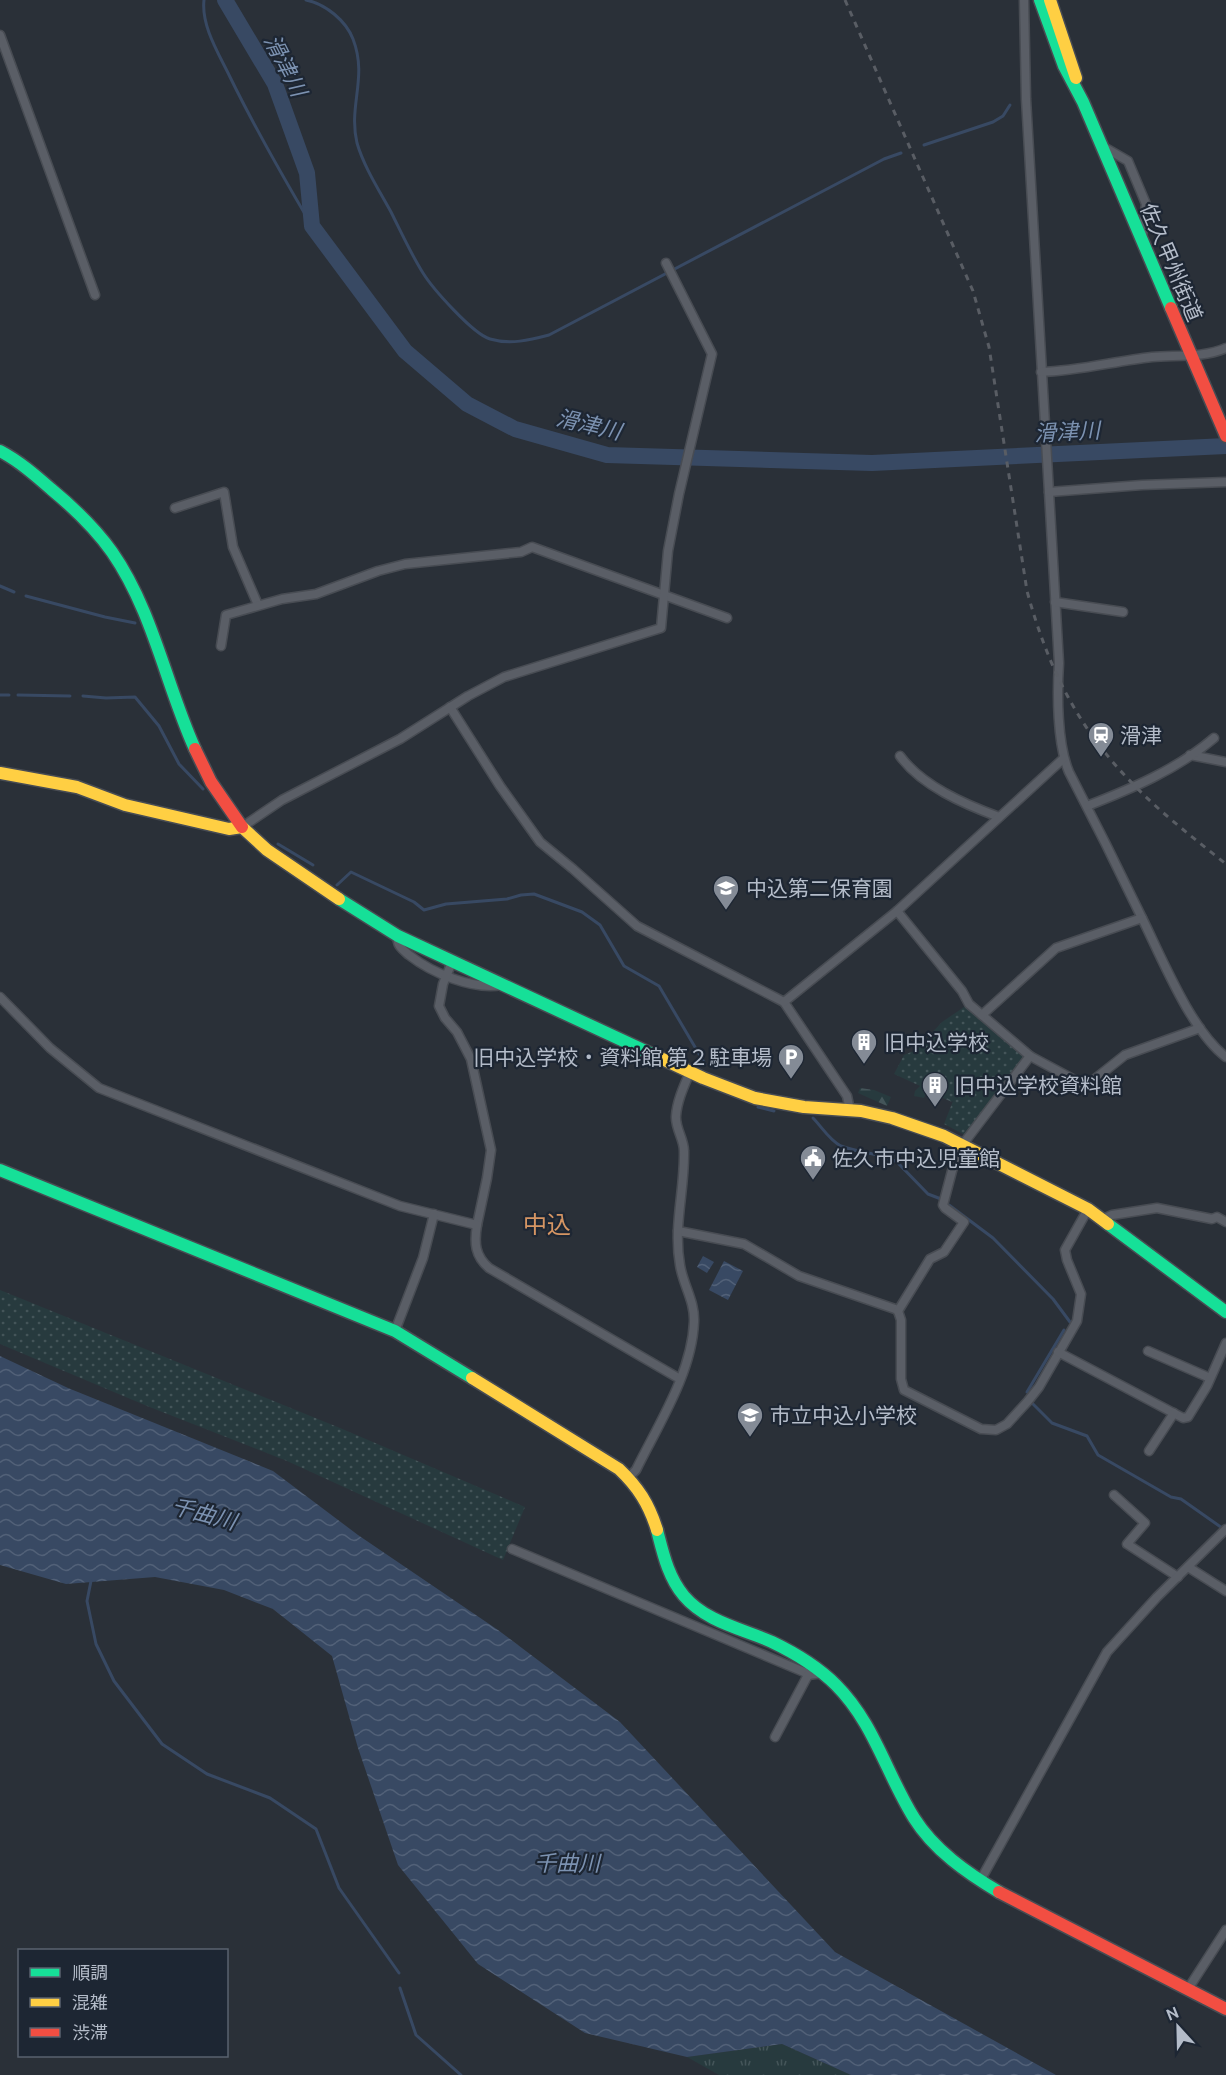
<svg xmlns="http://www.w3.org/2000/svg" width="1226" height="2075" viewBox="0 0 1226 2075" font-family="Ubuntu,'Noto Sans JP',sans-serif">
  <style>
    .grass { fill: url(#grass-tufts) }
    .forest { fill: url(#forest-firs) }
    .park { fill: url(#park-dots) }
    .water { fill: url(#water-waves) }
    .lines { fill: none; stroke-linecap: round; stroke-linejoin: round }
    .stream { stroke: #384963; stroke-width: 3 }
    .river { stroke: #384963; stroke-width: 16 }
    .street-casing { stroke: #484c53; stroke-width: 11 }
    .fast-casing { stroke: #484c53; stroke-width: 15 }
    .slow-casing { stroke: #484c53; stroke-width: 15 }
    .jam-casing { stroke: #484c53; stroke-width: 15 }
    .street { stroke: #5a5e66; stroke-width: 8 }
    .fast { stroke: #16e098; stroke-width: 12 }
    .slow { stroke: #ffcf43; stroke-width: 12 }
    .jam { stroke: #f24e42; stroke-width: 12 }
    .rail { stroke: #595d64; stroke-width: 3; stroke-dasharray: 6 6; stroke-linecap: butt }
    .labels { text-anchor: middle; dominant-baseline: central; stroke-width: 4.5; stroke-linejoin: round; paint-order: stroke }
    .street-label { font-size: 21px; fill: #b4bcc9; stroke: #1d2633 }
    .poi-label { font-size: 21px; fill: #b4bcc9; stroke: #1d2633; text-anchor: start }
    .water-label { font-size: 22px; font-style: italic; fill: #7c92b1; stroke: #1d2633 }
    .quarter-label { font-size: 24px; fill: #d59563; stroke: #1d2633 }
  </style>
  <defs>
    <pattern id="grass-tufts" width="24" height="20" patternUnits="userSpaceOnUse" patternTransform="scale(1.5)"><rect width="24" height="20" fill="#273a3e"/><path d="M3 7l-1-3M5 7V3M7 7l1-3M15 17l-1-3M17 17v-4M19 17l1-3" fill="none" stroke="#445559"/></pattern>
    <pattern id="forest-firs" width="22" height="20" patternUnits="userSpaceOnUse" patternTransform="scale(1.5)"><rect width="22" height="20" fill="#273a3e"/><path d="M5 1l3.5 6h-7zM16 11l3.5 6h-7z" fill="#445559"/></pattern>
    <pattern id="park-dots" width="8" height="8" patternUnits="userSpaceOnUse" patternTransform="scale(1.5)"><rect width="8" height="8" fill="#273a3e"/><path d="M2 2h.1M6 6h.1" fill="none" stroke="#445559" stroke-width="1.8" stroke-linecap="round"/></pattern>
    <pattern id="water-waves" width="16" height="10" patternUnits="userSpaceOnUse" patternTransform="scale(1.5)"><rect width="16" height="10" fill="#384963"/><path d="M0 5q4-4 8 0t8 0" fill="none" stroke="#526178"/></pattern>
  </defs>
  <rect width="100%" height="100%" fill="#2a3038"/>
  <!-- grass -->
  <polygon class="grass" points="782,2044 851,2075 719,2075 687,2057"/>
  <!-- forest -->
  <g class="forest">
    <polygon points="922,1084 930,1090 933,1089 954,1099 952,1102 927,1091 924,1098 914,1096 915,1091"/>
    <polygon points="860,1088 874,1090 891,1097 887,1106 858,1093"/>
  </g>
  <!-- park -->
  <g class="park">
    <polygon points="967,1005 1023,1051 1024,1057 965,1135 944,1124 953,1101 894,1074 904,1055 916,1050 942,1022"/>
    <polygon points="0,1290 340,1428 525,1507 503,1560 287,1461 147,1406 0,1344"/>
  </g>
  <!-- water -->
  <g class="water">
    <polygon points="703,1256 714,1262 707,1273 697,1267"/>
    <polygon points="724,1261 743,1271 728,1300 709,1290"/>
    <polygon points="0,1356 68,1388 273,1471 358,1535 498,1630 620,1722 835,1952 1056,2075 851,2075 782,2044 687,2057 585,2033 478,1964 398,1865 358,1748 332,1656 273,1609 224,1590 155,1577 66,1584 0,1565"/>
  </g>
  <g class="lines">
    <!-- stream -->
    <g class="stream">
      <path d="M 204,0 C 201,26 219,54 230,77 C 255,128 283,177 312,226"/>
      <path d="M 306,0 C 326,4 346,21 353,39 C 368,78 348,105 357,143 C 364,167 379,190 391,212 C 401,232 411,254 423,273 C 433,289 473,334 490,339 C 510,345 530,340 549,335 L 884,159 L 901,153"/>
      <polyline points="924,145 993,122 1003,116 1010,105"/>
      <polyline points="0,586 14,592"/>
      <polyline points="26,596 105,617 135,623"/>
      <polyline points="0,695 9,695"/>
      <polyline points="18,695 70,696"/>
      <polyline points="83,696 106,698 135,697 159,726 179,764 203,789"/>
      <polyline points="278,844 313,865"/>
      <polyline points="337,885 351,872 414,902 424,910 446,904 507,899 521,895 534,894 582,912 600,925 624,966 659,986 705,1064"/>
      <polyline points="758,1107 774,1111"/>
      <path d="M 813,1118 C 821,1126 830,1141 841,1146 C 858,1153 882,1153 897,1162 L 928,1194 L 941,1199"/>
      <polyline points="949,1205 993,1238 1053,1299 1070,1322"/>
      <polyline points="1027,1392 1064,1330"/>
      <polyline points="1033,1404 1052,1423 1087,1436 1098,1455 1171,1497 1181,1499 1225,1530"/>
      <polyline points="91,1581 87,1601 96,1644 114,1681 162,1744 207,1774 270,1798 316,1829 339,1888 399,1973"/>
      <polyline points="400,1988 416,2035 461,2075"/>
    </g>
    <!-- river -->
    <polyline class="river" points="225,0 275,84 307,173 312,226 405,351 467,404 515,429 607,455 872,463 1226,446"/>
    <!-- street casing -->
    <g class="street-casing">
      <g id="street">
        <path d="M 1024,0 L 1026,99 L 1059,663 C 1057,693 1057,744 1069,772 C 1094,820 1118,868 1141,916 C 1161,956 1191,1031 1226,1057"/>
        <polyline points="0,35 95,295"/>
        <polyline points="1102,146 1128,161 1146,204 1142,238"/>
        <path d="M 1041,372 C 1079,371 1115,361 1152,357 C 1176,355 1204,358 1226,348"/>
        <polyline points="1049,492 1142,485 1226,482"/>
        <polyline points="175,508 224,492 233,547 258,605"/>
        <polyline points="1055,602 1123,612"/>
        <polyline points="221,646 226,615 282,599 316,594 378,571 405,564 521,552 532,547 727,618"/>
        <polyline points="450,707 500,786 540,842 573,869 637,926 784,1002 847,1096 850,1110"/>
        <polyline points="1190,755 1226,762"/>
        <path d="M 900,756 C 922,786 964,804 999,817"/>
        <path d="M 1087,806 C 1131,789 1178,769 1214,738"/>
        <polyline points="242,827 282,800 400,739 468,696 504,677 661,628 668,551 679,494 712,354 666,263"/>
        <polyline points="897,911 962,991 969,1004 1030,1056 1086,1086 1125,1055 1200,1028"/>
        <path d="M 398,936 C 396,945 402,949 409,955 C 432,973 472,990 502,985"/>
        <polyline points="452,962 443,984 439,1006 445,1018 457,1032 471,1059 491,1150 487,1178 477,1225"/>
        <path d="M 0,997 L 50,1048 L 99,1088 L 400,1206 L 477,1225 C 474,1243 475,1256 489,1268 L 680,1379"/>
        <polyline points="784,1002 897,911 1064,758"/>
        <polyline points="982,1015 1056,948 1142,918"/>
        <polyline points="1103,1219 1112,1215 1157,1208 1212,1219 1217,1217 1226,1222"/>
        <polyline points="678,1231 744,1244 799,1276 895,1309 898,1311 901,1320 901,1379 904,1390 981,1429 996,1430 1007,1424 1028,1401 1039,1387 1077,1321 1081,1294 1067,1260 1065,1250 1088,1209"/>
        <polyline points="898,1311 930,1259 944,1252 964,1222 945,1208 943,1205 957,1152 1030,1056"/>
        <polyline points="395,1331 423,1258 434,1214"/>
        <polyline points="1148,1351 1210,1378"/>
        <polyline points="1058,1352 1183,1418 1188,1417 1207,1386 1226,1343"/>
        <polyline points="1149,1451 1174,1413"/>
        <path d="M 629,1477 L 636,1470 C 658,1425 692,1373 694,1322 C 695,1301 683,1285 680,1265 C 673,1226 685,1189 684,1151 C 684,1139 675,1128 676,1116 C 677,1101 684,1086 690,1072"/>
        <polyline points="1114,1495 1145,1523 1127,1544 1178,1577"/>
        <polyline points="512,1549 804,1672 808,1675 823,1673"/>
        <polyline points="1188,1567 1226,1591"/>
        <polyline points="775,1737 808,1675"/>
        <polyline points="980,1881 1107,1652 1157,1597 1226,1529"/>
        <polyline points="1188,1989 1226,1930"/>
      </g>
    </g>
    <!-- fast casing -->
    <g class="fast-casing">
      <g id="fast">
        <polyline points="1040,0 1064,66 1083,102 1171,308"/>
        <path d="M 0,451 C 19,461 35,475 51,489 C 74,508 95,528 112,552 C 153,611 166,685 195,749"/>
        <polyline points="339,899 398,936 656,1056"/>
        <polyline points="0,1170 395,1331 472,1378"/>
        <polyline points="1108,1224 1226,1312"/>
        <path d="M 657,1530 C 663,1553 668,1577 684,1596 C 706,1622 743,1629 772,1642 C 795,1653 818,1667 836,1685 C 874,1723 886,1773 914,1818 C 934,1850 967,1873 999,1892"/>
      </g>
    </g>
    <!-- slow casing -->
    <g class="slow-casing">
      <g id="slow">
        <polyline points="1050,0 1076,78"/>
        <polyline points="0,773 77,787 125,805 229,829 242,827 267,850 339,899"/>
        <polyline points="656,1056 703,1078 755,1098 804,1107 861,1111 892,1118 944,1136 1088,1209 1108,1224"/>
        <path d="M 472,1378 L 619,1469 C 638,1487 649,1504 657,1530"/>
      </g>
    </g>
    <!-- jam casing -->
    <g class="jam-casing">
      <g id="jam">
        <polyline points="1171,308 1226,436"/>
        <polyline points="195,749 211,782 242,827"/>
        <polyline points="999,1892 1226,2009"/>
      </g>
    </g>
    <!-- street -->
    <use href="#street" class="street"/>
    <!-- fast -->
    <use href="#fast" class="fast"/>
    <!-- slow -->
    <use href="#slow" class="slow"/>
    <!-- jam -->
    <use href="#jam" class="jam"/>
    <!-- rail -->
    <path class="rail" d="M 845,0 L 973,291 L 989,347 L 1027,591 C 1048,668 1078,729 1135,786 C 1163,815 1195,839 1226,864"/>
  </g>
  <!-- icons -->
  <defs>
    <g id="station-pin" transform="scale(1.35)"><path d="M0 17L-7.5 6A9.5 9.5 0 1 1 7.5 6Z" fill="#848b96" stroke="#1d2633"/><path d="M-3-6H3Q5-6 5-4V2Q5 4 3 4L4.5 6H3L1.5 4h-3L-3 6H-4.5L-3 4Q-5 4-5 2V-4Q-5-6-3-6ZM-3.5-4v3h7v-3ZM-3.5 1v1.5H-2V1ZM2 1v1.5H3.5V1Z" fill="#fff"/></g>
    <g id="school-pin" transform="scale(1.35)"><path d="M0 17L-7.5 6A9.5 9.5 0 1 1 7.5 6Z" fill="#848b96" stroke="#1d2633"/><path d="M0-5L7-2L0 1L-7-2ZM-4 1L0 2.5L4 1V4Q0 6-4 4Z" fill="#fff"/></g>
    <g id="building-pin" transform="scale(1.35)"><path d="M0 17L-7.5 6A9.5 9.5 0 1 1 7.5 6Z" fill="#848b96" stroke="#1d2633"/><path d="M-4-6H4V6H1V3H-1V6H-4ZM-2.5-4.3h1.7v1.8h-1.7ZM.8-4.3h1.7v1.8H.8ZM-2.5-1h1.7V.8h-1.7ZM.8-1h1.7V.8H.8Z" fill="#fff"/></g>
    <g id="parking-pin" transform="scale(1.35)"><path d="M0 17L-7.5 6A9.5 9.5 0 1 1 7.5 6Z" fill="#848b96" stroke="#1d2633"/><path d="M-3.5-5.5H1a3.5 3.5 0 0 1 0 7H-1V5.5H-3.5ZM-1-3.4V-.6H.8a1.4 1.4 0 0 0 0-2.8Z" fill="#fff"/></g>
    <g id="civic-pin" transform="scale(1.35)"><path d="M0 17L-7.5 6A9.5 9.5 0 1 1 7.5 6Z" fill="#848b96" stroke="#1d2633"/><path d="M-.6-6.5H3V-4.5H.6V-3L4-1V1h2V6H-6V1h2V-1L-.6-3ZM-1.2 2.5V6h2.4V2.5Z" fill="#fff"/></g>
  </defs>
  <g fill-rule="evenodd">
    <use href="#station-pin" x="1101" y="735"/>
    <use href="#school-pin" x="726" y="888"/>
    <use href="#building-pin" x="864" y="1042"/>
    <use href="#parking-pin" x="791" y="1057"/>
    <use href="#building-pin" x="935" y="1085"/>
    <use href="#civic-pin" x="813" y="1158"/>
    <use href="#school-pin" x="750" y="1415"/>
  </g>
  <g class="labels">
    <!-- street labels -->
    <g class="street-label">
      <text transform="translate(1172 262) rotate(67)">佐久甲州街道</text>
    </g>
    <!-- poi labels -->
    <g class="poi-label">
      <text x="1120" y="735">滑津</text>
      <text x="746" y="888">中込第二保育園</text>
      <text x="884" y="1042">旧中込学校</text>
      <text x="772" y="1057" text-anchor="end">旧中込学校・資料館 第２駐車場</text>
      <text x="954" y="1085">旧中込学校資料館</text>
      <text x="832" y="1158">佐久市中込児童館</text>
      <text x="770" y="1415">市立中込小学校</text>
    </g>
    <!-- water labels -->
    <g class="water-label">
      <text transform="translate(286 65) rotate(63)">滑津川</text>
      <text transform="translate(589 424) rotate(13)">滑津川</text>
      <text transform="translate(1067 431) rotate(-3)">滑津川</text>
      <text transform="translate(204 1513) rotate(15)">千曲川</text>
      <text x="567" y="1862">千曲川</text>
    </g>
    <!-- quarter labels -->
    <g class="quarter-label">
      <text x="547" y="1224">中込</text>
    </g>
  </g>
  <!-- legend -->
  <rect x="18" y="1949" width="210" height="108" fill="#1d2633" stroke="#59626f" stroke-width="1.5"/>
  <rect x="30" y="1968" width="30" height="9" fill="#16e098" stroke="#59626f" stroke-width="1.5"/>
  <text x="72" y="1979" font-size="18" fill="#b4bcc9">順調</text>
  <rect x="30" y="1998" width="30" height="9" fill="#ffcf43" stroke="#59626f" stroke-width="1.5"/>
  <text x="72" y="2009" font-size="18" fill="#b4bcc9">混雑</text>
  <rect x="30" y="2028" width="30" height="9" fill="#f24e42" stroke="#59626f" stroke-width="1.5"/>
  <text x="72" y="2039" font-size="18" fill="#b4bcc9">渋滞</text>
  <!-- north arrow -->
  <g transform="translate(1178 2027) rotate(338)" stroke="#1d2633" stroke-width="4.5" paint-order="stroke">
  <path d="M0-4.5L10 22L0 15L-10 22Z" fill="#b4bcc9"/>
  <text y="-9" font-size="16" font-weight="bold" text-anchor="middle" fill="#b4bcc9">N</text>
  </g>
</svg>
